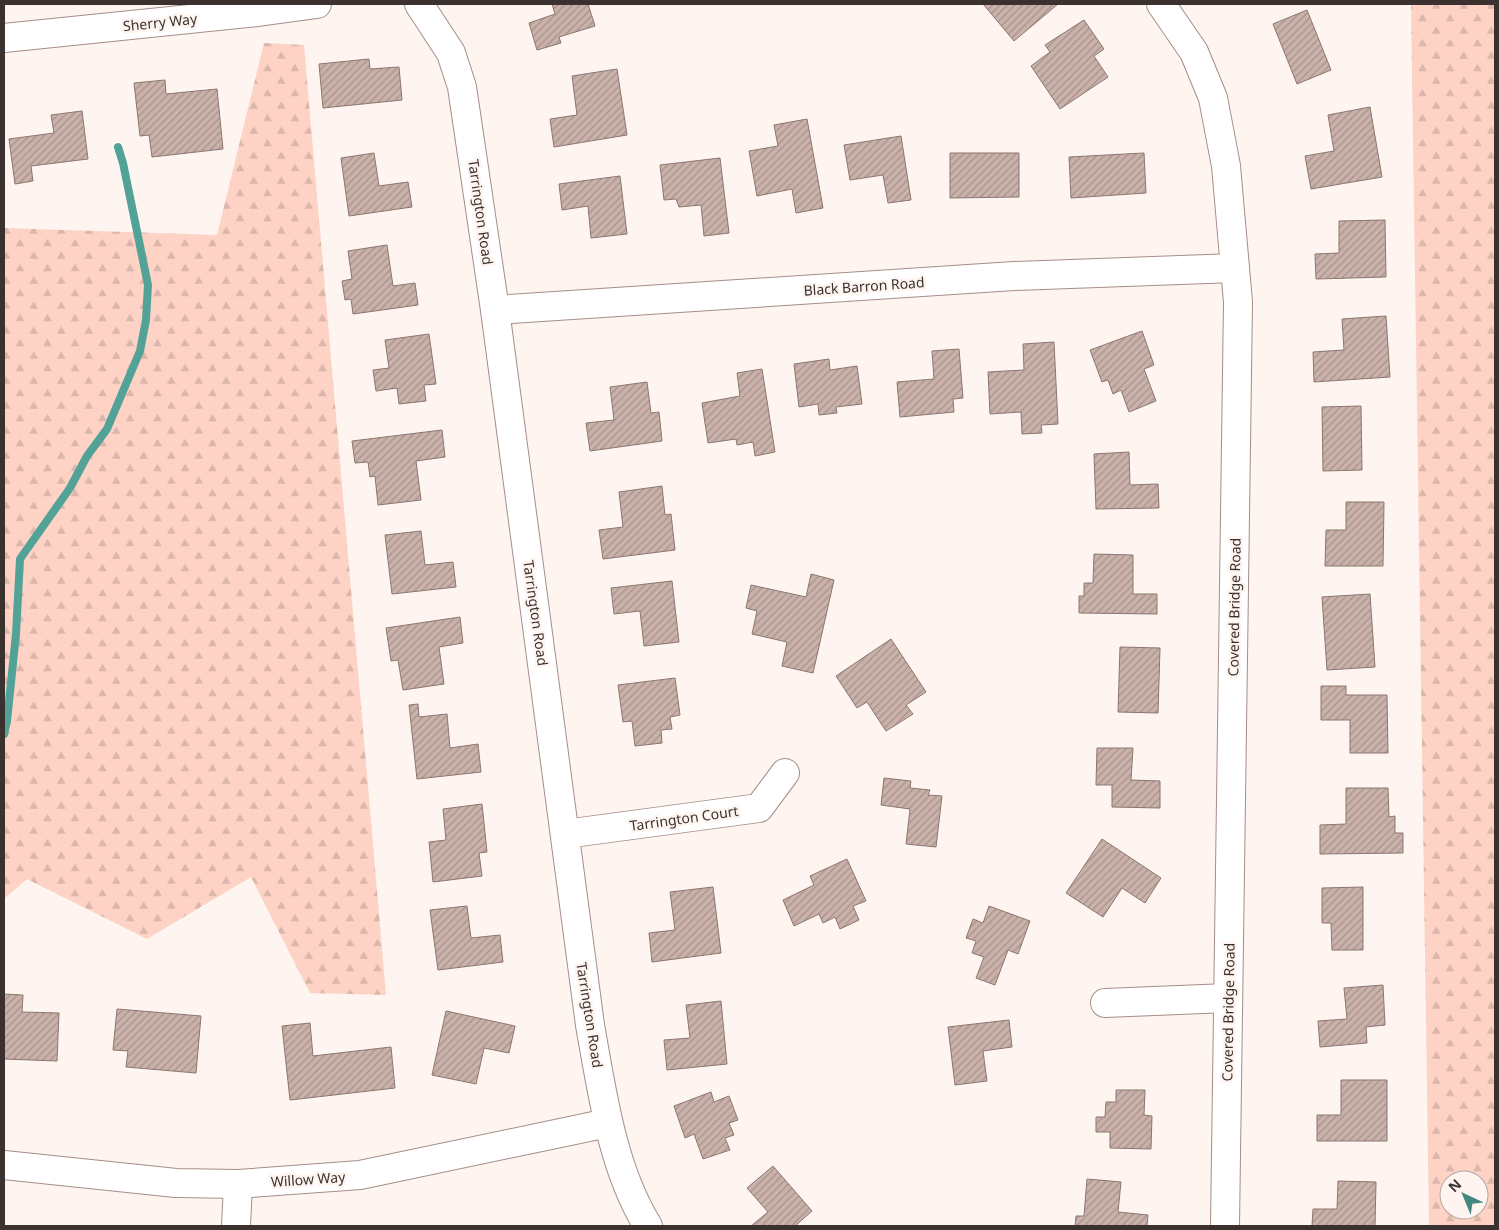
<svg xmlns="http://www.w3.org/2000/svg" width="1499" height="1230" viewBox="0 0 1499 1230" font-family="'Noto Sans',sans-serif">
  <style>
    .forest { fill: url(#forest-firs); fill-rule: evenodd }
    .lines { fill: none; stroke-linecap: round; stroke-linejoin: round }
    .stream { stroke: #53a298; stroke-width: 8 }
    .building { fill: url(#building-hatch); stroke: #8c766f }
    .minor-casing { stroke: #a58e87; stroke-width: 30 }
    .minor { stroke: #fff; stroke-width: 28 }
    .labels { text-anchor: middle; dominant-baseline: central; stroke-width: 5; stroke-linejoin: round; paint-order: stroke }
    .street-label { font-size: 14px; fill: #3b322f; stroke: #fef4f0 }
  </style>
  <defs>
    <pattern id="forest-firs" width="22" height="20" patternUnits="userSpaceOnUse" patternTransform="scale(1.25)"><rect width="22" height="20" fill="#fed3c5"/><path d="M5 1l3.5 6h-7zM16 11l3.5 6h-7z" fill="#dbb6aa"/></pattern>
    <pattern id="building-hatch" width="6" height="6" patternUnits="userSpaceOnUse" patternTransform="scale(1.25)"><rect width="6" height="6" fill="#cab2aa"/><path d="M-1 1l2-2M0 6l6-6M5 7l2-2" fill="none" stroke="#a5918b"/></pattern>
  </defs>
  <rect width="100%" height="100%" fill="#fef4f0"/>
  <!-- forest -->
  <g class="forest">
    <path d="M 1411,4 L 1494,4 L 1495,46 L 1495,1226 L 1429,1226 ZM 1449,1180 L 1479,1180 L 1479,1210 L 1449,1210 Z"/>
    <polygon points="264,43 304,45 386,995 310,993 251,877 147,939 27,879 4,899 4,228 217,235"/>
  </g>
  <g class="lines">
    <!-- stream -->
    <polyline class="stream" points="4,734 7,721 16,634 20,559 70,488 87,456 107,429 140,351 146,320 148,285 123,163 118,147"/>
  </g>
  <!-- building -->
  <g class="building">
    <polygon points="552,4 588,4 595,26 559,37 561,43 537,50 529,23 555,14"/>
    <polygon points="983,4 1058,4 1014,41"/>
    <polygon points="1307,10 1331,70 1297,84 1273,24"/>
    <polygon points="1084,20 1104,49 1094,56 1108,77 1060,109 1031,66 1050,52 1045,45"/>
    <polygon points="369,59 370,69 399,67 402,100 323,108 319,64"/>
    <polygon points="617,69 627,135 554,147 550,119 577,115 572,76"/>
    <polygon points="165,80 166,94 217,89 223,149 152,157 149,135 140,136 134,83"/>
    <polygon points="1370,107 1382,177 1311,189 1305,156 1334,151 1328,115"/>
    <polygon points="82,111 88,159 31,166 33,181 15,184 9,139 54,133 51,115"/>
    <polygon points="807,119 823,208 796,213 792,189 757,196 749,151 778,146 774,125"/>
    <polygon points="901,136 911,200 888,203 883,175 850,180 844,145"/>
    <polygon points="374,153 379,186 408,182 412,207 349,216 341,158"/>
    <polygon points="950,153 1019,153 1019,197 950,198"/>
    <polygon points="1144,153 1146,193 1071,198 1069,157"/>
    <polygon points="720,158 729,233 704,236 701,205 679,207 676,199 664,200 660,165"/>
    <polygon points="620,176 627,234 591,238 588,206 562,210 559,184"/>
    <polygon points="1385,220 1386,277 1316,279 1315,254 1339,253 1339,221"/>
    <polygon points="387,245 393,286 415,283 418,305 353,314 351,299 345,300 342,281 352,279 348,251"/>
    <polygon points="1386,316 1390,377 1314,382 1313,352 1344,350 1342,319"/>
    <polygon points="1142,331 1154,365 1144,369 1156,401 1129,412 1121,390 1113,394 1108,380 1102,382 1090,350"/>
    <polygon points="429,334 436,384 424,385 426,401 399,404 397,388 376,391 373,370 389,368 385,340"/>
    <polygon points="1054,342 1058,424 1041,425 1042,433 1022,434 1021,412 990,414 988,372 1024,370 1023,344"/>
    <polygon points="959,349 963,398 953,399 954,412 900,417 897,382 934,379 932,351"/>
    <polygon points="829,359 830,370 857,366 862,404 836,407 837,413 819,415 818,404 799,407 794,364"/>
    <polygon points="762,369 775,452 755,456 753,442 737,445 736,439 708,443 702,403 740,396 737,373"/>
    <polygon points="647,382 651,413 659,412 662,441 590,451 586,423 614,420 610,387"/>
    <polygon points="1361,406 1362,470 1323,471 1322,407"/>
    <polygon points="442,430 445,457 416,461 421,500 378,505 375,476 370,477 368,462 355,463 352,441"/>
    <polygon points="1129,452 1130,485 1158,484 1159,508 1096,509 1094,454"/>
    <polygon points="662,486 665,515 671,514 675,550 603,559 599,530 623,527 619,492"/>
    <polygon points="1346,502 1384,502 1383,566 1325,566 1326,530 1346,530"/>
    <polygon points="421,531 425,565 453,562 456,587 392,594 385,535"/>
    <polygon points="1094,554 1133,555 1133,594 1157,594 1157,614 1079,613 1079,596 1084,596 1084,583 1093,583"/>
    <polygon points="811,574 834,580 813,673 782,666 787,642 752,634 757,611 746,608 751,585 806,597"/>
    <polygon points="672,581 679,642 644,646 640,611 614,614 611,588"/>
    <polygon points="1370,594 1375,667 1327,670 1322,597"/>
    <polygon points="460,617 463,643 439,647 444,684 403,690 398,660 391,661 386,628"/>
    <polygon points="891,639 926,692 906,705 913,714 886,731 867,702 857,708 836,676"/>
    <polygon points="1120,647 1160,648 1158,713 1118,712"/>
    <polygon points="675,678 680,715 670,717 672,729 661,730 662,743 635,746 632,721 623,722 618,685"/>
    <polygon points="1321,686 1346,686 1346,695 1387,695 1388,753 1350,753 1350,720 1321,720"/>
    <polygon points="418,704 419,717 447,714 450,748 478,744 481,772 417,779 409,705"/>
    <polygon points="1097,748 1133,748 1131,780 1160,781 1160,808 1112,807 1112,785 1096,785"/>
    <polygon points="884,778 911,781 910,788 930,790 928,795 942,796 936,847 906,844 910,809 881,805"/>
    <polygon points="1346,788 1388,788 1389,817 1395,816 1395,833 1403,833 1403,853 1320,854 1320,825 1346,824"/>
    <polygon points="482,804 487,852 479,853 482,876 433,882 429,842 446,840 443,809"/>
    <polygon points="1102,839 1161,878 1145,903 1122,888 1103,917 1066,893"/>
    <polygon points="847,859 866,901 853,906 859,920 840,929 835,917 823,923 819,914 794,926 783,900 814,885 810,876"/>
    <polygon points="713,887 721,953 652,962 649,933 675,930 670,892"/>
    <polygon points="1363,887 1363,950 1332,950 1331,923 1322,923 1322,888"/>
    <polygon points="467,906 471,938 500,935 503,962 438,970 430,910"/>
    <polygon points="989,906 1030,921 1018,954 1008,950 995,985 976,978 984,957 972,953 976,941 966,938 973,919 983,923"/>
    <polygon points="1383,985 1385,1025 1366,1027 1367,1043 1320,1047 1318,1021 1347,1019 1344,988"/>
    <polygon points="4,994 23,995 22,1012 59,1013 57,1061 4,1059"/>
    <polygon points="721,1001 727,1064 667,1070 664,1040 690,1038 686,1005"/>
    <polygon points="117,1009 201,1016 196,1073 126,1067 128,1051 113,1050"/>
    <polygon points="446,1011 515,1026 509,1053 484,1048 476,1084 432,1075"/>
    <polygon points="1009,1020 1012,1047 983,1051 987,1081 955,1085 948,1027"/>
    <polygon points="310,1023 313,1056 391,1047 395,1088 290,1100 282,1026"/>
    <polygon points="1341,1080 1387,1080 1387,1141 1317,1141 1317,1115 1341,1115"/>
    <polygon points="1116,1090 1145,1090 1144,1115 1152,1116 1151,1149 1110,1148 1110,1132 1096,1132 1096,1117 1105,1117 1106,1102 1116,1102"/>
    <polygon points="711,1092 714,1102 729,1096 738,1120 729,1123 734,1135 725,1138 730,1150 703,1159 694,1134 685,1138 674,1106"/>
    <polygon points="773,1166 812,1211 795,1226 751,1226 768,1212 747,1188"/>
    <polygon points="1087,1179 1121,1182 1118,1212 1148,1215 1147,1226 1075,1226 1076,1216 1084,1216"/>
    <polygon points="1338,1181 1376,1182 1375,1226 1312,1226 1313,1209 1337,1209"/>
  </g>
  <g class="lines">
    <!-- minor casing -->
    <g class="minor-casing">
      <g id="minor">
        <path d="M 419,4 L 451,53 L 462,87 L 495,310 L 590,1025 C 602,1092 612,1168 648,1226"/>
        <polyline points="1161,4 1194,52 1213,98 1226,166 1238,302 1225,1226"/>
        <polyline points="4,38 258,12 317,4"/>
        <polyline points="495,310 1014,276 1235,268"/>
        <polyline points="565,834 759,808 785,773"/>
        <polyline points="1105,1003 1228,998"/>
        <polyline points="4,1165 176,1183 238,1184 360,1175 608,1123"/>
        <polyline points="236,1226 238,1184"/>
      </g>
    </g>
    <!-- minor -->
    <use href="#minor" class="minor"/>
  </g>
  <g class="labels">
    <!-- street labels -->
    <g class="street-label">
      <text transform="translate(160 22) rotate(-6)">Sherry Way</text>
      <text transform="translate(481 212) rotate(82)">Tarrington Road</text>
      <text transform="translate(864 286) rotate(-4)">Black Barron Road</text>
      <text transform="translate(1234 607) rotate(-89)">Covered Bridge Road</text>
      <text transform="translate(536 613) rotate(82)">Tarrington Road</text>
      <text transform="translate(684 818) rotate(-8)">Tarrington Court</text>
      <text transform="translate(1228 1012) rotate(-89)">Covered Bridge Road</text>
      <text transform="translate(590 1015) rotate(81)">Tarrington Road</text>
      <text transform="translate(308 1179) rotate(-4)">Willow Way</text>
    </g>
  </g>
  <!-- border -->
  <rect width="1499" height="1230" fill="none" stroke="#3b322f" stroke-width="10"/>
  <!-- north arrow -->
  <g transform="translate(1464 1195) rotate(316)"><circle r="24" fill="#fef4f0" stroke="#b0a6a3"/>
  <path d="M0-4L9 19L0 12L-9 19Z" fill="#438981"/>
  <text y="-8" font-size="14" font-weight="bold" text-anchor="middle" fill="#3b322f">N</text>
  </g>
</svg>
